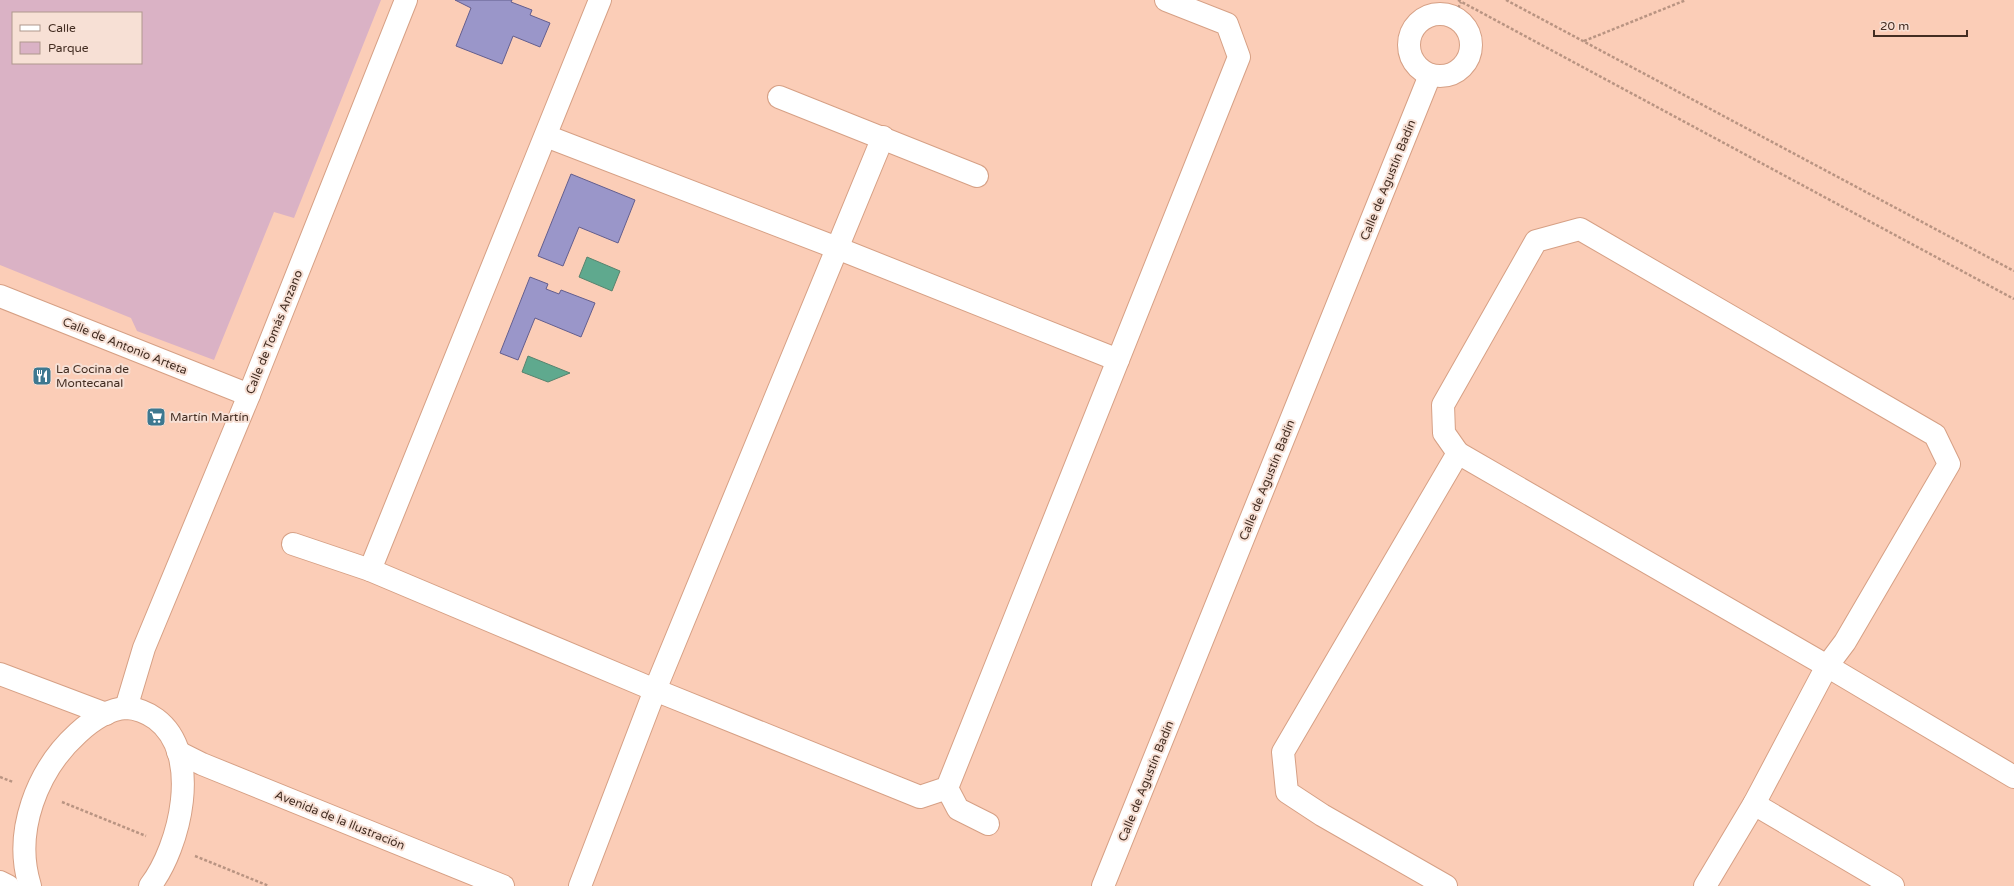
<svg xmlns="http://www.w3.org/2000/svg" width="2014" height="886" viewBox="0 0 2014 886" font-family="'Varela Round',sans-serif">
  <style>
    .green { fill: #dab2c5; fill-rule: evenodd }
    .water { fill: #5fa98e; stroke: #57846e }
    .building { fill: #9a96c9; stroke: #635e8e }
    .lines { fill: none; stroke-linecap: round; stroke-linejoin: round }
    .street-casing { stroke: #d6a085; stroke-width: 24 }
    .secondary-casing { stroke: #d6a085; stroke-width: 24 }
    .path { stroke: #b99482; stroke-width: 2.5; stroke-dasharray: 3 2; stroke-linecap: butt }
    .street { stroke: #fff; stroke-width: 22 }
    .secondary { stroke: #fff; stroke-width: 22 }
    .labels { text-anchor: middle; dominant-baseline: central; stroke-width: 4; stroke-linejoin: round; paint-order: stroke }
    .street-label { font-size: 12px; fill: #432d22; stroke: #f7e0d5 }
    .poi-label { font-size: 12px; fill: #432d22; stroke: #f7e0d5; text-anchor: start }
  </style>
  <rect width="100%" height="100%" fill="#fbcdb7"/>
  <!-- green -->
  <path class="green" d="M 0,0 L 381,0 L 294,218 L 274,212 L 214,360 L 137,331 L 131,318 L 0,265 ZM 13,13 L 141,13 L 141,63 L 13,63 Z"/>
  <!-- water -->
  <g class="water">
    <polygon points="587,257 620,271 612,291 579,277"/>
    <polygon points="528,356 570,373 548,382 522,372"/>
  </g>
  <!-- building -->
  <g class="building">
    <polygon points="455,0 512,0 511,2 532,10 530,15 550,23 540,47 513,36 502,64 456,46 471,8"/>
    <polygon points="571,174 635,200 618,243 579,227 563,266 538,256"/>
    <polygon points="530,277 548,284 546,289 559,294 561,290 595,303 581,337 535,318 518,360 500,353"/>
  </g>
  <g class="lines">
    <!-- street casing -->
    <g class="street-casing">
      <g id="street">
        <polyline points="600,0 370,570 655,690 920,797 947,788 1239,57 1227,24 1166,0"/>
        <circle cx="1440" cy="45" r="31"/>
        <polyline points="779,97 977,176"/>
        <polyline points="546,136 837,248 1118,360"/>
        <polyline points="0,296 249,395"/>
        <polyline points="1458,453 1444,433 1443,405 1536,241 1580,229 1935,435 1949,464 1845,642 1827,666 2014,777"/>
        <polyline points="293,544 370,570"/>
        <polyline points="947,788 958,809 988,824"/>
        <polyline points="1754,804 1893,886"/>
        <polyline points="580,886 655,690 883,137"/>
        <polyline points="1103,886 1430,75"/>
        <polyline points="1446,886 1322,815 1287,792 1283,752 1458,453 1827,666 1754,804 1705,886"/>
      </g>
    </g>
    <!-- secondary casing -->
    <g class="secondary-casing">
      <g id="secondary">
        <polyline points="0,674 106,714"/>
        <polyline points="126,708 144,648 249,395 406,0"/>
        <polyline points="178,752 202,764 503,886"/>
        <polyline points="0,882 8,886"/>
        <path d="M 30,886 C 13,832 37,770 78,733 C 91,721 108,709 126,708 C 136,708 148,713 156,719 C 203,754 180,847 150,886"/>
      </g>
    </g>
    <!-- path -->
    <g class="path">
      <polyline points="1458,0 2014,299"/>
      <polyline points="1506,0 2014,271"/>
      <polyline points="1454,17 1461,2"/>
      <polyline points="1584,41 1686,0"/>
      <polyline points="0,777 13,782"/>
      <polyline points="62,802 146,836"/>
      <polyline points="195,856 269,886"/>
    </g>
    <!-- street -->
    <use href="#street" class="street"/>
    <!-- secondary -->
    <use href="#secondary" class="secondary"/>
  </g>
  <!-- icons -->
  <defs>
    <g id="restaurant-square" transform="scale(1)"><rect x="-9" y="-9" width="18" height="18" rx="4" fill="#3d7890" stroke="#f7e0d5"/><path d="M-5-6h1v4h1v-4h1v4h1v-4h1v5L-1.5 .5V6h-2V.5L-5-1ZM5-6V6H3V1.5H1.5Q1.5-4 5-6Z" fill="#fff"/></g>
    <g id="supermarket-square" transform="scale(1)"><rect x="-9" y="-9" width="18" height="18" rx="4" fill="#3d7890" stroke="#f7e0d5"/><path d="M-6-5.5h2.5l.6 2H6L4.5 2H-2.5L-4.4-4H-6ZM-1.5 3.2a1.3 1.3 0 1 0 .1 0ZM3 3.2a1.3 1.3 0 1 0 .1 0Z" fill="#fff"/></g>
  </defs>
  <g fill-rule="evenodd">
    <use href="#restaurant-square" x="42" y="376"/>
    <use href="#supermarket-square" x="156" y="417"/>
  </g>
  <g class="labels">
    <!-- street labels -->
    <g class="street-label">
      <text transform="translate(1388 180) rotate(-68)">Calle de Agustín Badín</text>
      <text transform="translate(274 332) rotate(-68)">Calle de Tomás Anzano</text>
      <text transform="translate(125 346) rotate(22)">Calle de Antonio Arteta</text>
      <text transform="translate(1267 480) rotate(-68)">Calle de Agustín Badín</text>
      <text transform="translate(1146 781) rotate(-68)">Calle de Agustín Badín</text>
      <text transform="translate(340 820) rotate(22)">Avenida de la Ilustración</text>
    </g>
    <!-- poi labels -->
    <g class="poi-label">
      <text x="56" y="369">La Cocina de<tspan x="56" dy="14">Montecanal</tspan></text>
      <text x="170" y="417">Martín Martín</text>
    </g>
  </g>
  <!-- legend -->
  <rect x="12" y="12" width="130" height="52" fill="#f7e0d5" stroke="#af988d"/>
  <rect x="20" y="25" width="20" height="6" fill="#ffffff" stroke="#af988d"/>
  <text x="48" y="32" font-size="12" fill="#432d22">Calle</text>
  <rect x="20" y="42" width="20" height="12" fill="#dab2c5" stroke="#af988d"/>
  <text x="48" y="52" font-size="12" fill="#432d22">Parque</text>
  <!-- scale -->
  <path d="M1874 30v6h93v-6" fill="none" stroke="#432d22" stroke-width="2"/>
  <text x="1880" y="30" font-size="12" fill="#432d22" stroke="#f7e0d5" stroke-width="3" paint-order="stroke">20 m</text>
</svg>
